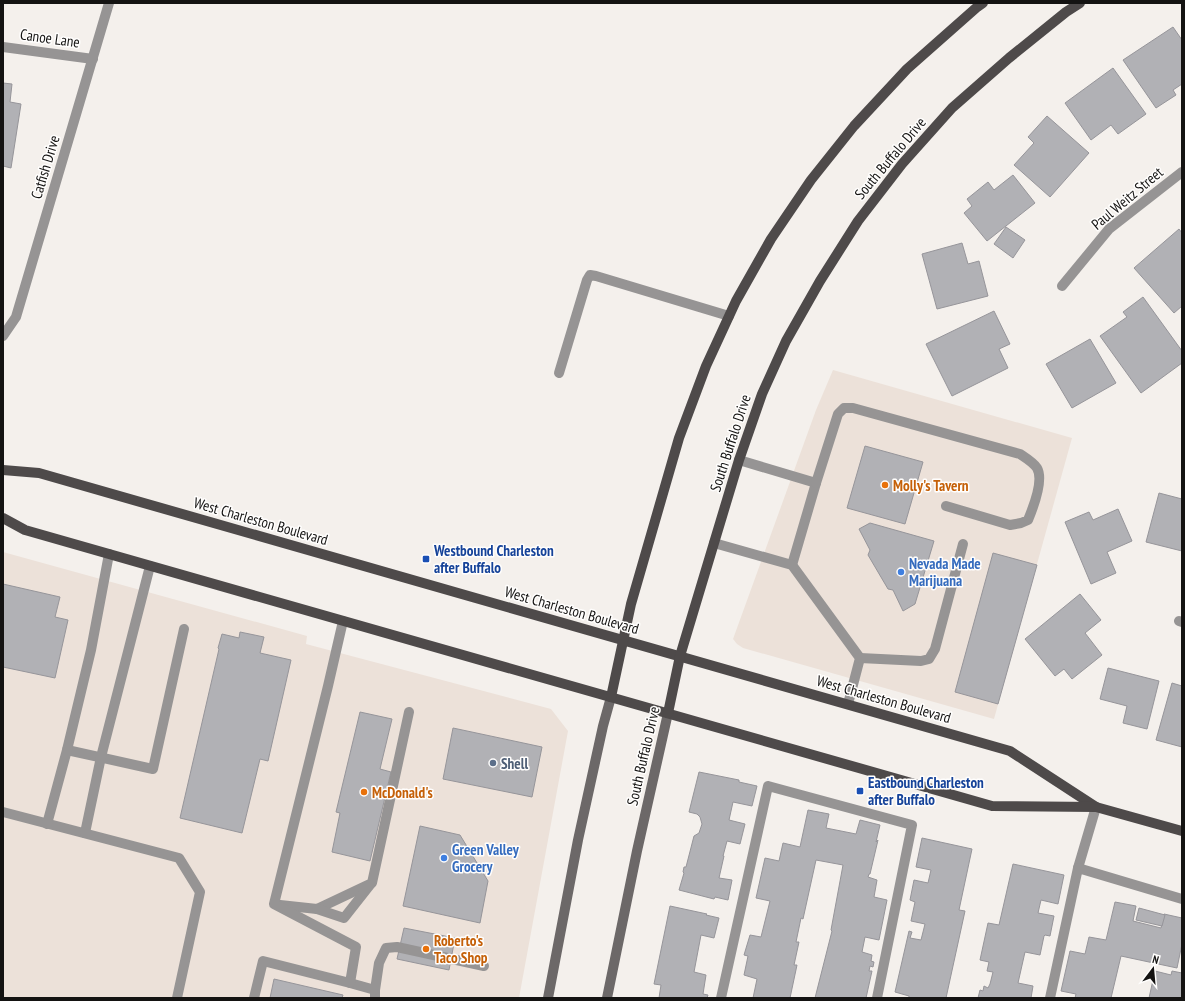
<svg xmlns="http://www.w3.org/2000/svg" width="1185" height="1001" viewBox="0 0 1185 1001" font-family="'PT Sans Narrow',sans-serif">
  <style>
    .built { fill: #ece1d9 }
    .building { fill: #b1b1b5; stroke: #96959a }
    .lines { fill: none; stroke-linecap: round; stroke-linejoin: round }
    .lane { stroke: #969494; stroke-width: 10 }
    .street { stroke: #969494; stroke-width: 10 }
    .secondary { stroke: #6c6868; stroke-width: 10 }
    .primary { stroke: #4e4a4a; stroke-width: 10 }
    .food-dot { fill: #e8710a; stroke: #fffefd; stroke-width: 1.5 }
    .transit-dot { fill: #1a4fb4; stroke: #fffefd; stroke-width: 1.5 }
    .shop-dot { fill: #3f7fe0; stroke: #fffefd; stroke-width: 1.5 }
    .service-dot { fill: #5c6f8a; stroke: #fffefd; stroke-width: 1.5 }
    .labels { text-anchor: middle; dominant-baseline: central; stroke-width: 3; stroke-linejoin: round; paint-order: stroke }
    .street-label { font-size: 15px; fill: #141312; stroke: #fffefd }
    .food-label { font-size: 15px; font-weight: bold; fill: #c56008; stroke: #fffefd; text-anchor: start }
    .transit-label { font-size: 15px; font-weight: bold; fill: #164399; stroke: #fffefd; text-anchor: start }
    .shop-label { font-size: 15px; font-weight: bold; fill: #366cbe; stroke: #fffefd; text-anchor: start }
    .service-label { font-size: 15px; font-weight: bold; fill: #4e5e75; stroke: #fffefd; text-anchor: start }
  </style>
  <rect width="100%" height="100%" fill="#f4f0ec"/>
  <!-- built -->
  <g class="built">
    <polygon points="833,370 1072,438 994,719 743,648 737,644 733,639 816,410"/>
    <polygon points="3,552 307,636 306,644 551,709 568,731 519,998 3,998"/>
  </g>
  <!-- building -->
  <g class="building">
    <polygon points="1173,27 1182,40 1182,84 1173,90 1176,95 1156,108 1123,60"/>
    <polygon points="1113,68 1146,114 1118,134 1111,125 1091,140 1065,103"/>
    <polygon points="3,83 12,84 10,102 21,104 11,168 3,166"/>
    <polygon points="1047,116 1089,153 1050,197 1014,165 1034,143 1028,137"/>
    <polygon points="1013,175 1035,203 987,241 964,213 972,206 967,199 988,182 994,190"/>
    <polygon points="1006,227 1025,240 1013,258 994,244"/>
    <polygon points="1179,229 1182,233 1182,306 1174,313 1134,268"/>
    <polygon points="962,243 968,264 979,261 988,296 937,309 922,254"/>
    <polygon points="1143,297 1182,351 1182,363 1141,393 1100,336 1127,317 1123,312"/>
    <polygon points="994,311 1010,344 999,349 1008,368 952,396 926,344"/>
    <polygon points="1090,339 1116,383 1072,408 1046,364"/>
    <polygon points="865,446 923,462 905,524 847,508"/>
    <polygon points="1159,493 1182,499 1182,551 1146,542"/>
    <polygon points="1118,509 1132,541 1107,552 1116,573 1091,584 1065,522 1089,512 1093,520"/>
    <polygon points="870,523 934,541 915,604 903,611 893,590 888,589 868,555 870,550 859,529"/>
    <polygon points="993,553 1037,565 998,704 955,692"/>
    <polygon points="3,584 60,597 55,617 68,620 55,678 3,667"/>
    <polygon points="1080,594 1101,620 1085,633 1102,655 1072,679 1064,669 1055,676 1025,639"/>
    <polygon points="240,632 264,637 260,653 291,660 268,761 260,759 242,833 180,818 219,649 218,648 222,634 239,638"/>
    <polygon points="1108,668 1159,681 1147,729 1123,723 1127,706 1100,699"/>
    <polygon points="1172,683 1182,686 1182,747 1156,740"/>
    <polygon points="360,712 392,719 380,769 391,772 370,861 332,852 340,813 336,812"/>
    <polygon points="453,728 542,747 532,797 443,779"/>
    <polygon points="699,772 739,780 739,782 757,786 752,806 733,802 729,820 745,824 740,844 727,841 723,856 724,856 719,878 732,880 728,900 715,897 714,899 679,890 684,873 683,872 684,867 686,867 694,836 699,833 702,824 700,817 697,814 689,812"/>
    <polygon points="808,810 829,814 826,828 856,834 860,820 880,825 876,842 878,840 870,874 869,874 868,877 877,880 874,897 887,900 879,940 865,937 862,952 872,955 871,961 874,962 873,967 870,966 869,971 872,971 866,998 815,998 832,931 831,930 843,865 816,860 803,919 801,918 796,942 799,942 794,965 797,965 790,998 753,998 757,979 744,975 748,956 744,955 750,935 761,937 770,901 756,898 765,858 779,861 783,843 800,847"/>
    <polygon points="420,826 460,835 488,881 480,923 403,906"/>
    <polygon points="922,838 972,849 959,910 965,911 946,998 909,998 909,996 895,992 909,931 912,932 910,938 921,940 925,924 911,921 915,902 910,900 914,880 928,883 931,870 916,867"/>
    <polygon points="1013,864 1064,875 1058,904 1041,900 1038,913 1054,916 1050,936 1045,935 1044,936 1040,955 1025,952 1018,983 1033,986 1031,998 978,998 980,990 983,991 984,986 988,988 990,984 993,972 987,971 989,962 980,960 988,923 999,925"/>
    <polygon points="1115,902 1136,906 1133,921 1161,928 1164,914 1182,918 1182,944 1177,968 1121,956 1111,998 1075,998 1076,994 1061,991 1070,951 1085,954 1089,937 1106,940"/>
    <polygon points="670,906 707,914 706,915 719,918 714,938 701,935 694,972 706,975 703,994 708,995 707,998 659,998 661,985 654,984"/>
    <polygon points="1139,908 1165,915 1162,926 1136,920"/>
    <polygon points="404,928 455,938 449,970 397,959"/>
    <polygon points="1155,971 1171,975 1172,971 1182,973 1182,998 1149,998"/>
    <polygon points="274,979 343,995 342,998 270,998"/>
  </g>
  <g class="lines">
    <!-- lane -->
    <g class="lane">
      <polyline points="559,373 587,280 590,275 596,276 729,316"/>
      <polyline points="739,460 816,483 792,565"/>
      <path d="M 816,483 L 838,414 L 844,408 L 853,408 L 1020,454 C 1026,458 1033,462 1037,468 C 1044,480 1033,508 1028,520 L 1021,523 L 1010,525 L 946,506"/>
      <polyline points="714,543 792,565 860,658 848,704"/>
      <polyline points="860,658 921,661 929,659 935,649 963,544"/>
      <polyline points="67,750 153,769 184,629"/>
      <polyline points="3,812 179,858 200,892 177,998"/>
      <polyline points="47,824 67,750 91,650 109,554"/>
      <polyline points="85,833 101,757 150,566"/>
      <polyline points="1078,868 1096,807"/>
      <polyline points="280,905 317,909 372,883 409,712"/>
      <polyline points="317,909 344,918 370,885"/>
      <polyline points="350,983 375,990 375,998"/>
      <polyline points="375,990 379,963 386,948 397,947 484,966"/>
      <polyline points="254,998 263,961 350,983 356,947 274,904 328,686 343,621"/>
      <polyline points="721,998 768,786 912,825 877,998"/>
      <polyline points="1050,998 1078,868 1182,899"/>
    </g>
    <!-- street -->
    <g class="street">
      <polyline points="3,47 93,59"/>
      <polyline points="1062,286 1109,229 1182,172"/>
      <polyline points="3,336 16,317 109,3"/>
      <polyline points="1179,621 1182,622"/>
    </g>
    <!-- secondary -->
    <g class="secondary">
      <polyline points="548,998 578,840 603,726 611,697"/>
      <polyline points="607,998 637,851 668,713"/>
    </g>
    <!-- primary -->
    <g class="primary">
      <polyline points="3,470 39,473 1010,751 1096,807"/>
      <polyline points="3,518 25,530 992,806 1096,807 1182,831"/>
      <polyline points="611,697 631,604 679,438 706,366 736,301 771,239 811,180 854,126 907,69 976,8 983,3"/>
      <polyline points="668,713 680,656 714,543 739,460 762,394 786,341 820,281 858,221 902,164 952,108 1009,58 1066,12 1080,3"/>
    </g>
  </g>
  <!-- markers -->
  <g class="food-dot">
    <circle cx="885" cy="485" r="4"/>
    <circle cx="364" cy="792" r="4"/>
    <circle cx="426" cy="949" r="4"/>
  </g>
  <g class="transit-dot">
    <rect x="422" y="555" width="8" height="8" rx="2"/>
    <rect x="856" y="787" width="8" height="8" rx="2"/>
  </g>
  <g class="shop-dot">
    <circle cx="901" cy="572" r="4"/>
    <circle cx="444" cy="858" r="4"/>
  </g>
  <circle class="service-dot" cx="493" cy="763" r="4"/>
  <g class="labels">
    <!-- street labels -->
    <g class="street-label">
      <text transform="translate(50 38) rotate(8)">Canoe Lane</text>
      <text transform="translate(890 158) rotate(-50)">South Buffalo Drive</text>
      <text transform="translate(45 167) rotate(-73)">Catfish Drive</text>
      <text transform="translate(1127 198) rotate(-40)">Paul Weitz Street</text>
      <text transform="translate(730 443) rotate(-72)">South Buffalo Drive</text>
      <text transform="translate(261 521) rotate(16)">West Charleston Boulevard</text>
      <text transform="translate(572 610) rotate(16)">West Charleston Boulevard</text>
      <text transform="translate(884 699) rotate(16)">West Charleston Boulevard</text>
      <text transform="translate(643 756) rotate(-77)">South Buffalo Drive</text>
    </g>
    <!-- food labels -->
    <g class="food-label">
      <text x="893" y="485">Molly's Tavern</text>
      <text x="372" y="792">McDonald's</text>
      <text x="434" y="940">Roberto's<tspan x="434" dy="17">Taco Shop</tspan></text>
    </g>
    <!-- transit labels -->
    <g class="transit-label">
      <text x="434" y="550">Westbound Charleston<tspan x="434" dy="17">after Buffalo</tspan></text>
      <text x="868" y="782">Eastbound Charleston<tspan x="868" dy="17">after Buffalo</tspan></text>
    </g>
    <!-- shop labels -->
    <g class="shop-label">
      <text x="909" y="563">Nevada Made<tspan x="909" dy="17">Marijuana</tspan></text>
      <text x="452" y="849">Green Valley<tspan x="452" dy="17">Grocery</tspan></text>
    </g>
    <!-- service labels -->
    <g class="service-label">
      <text x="501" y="763">Shell</text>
    </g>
  </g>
  <!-- border -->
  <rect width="1185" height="1001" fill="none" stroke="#141312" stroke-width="8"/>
  <!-- north arrow -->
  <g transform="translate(1153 969) rotate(16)" stroke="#fffefd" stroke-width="3" paint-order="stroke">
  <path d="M0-3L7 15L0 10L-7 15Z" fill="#141312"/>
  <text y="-6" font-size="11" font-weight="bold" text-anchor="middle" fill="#141312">N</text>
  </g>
</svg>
